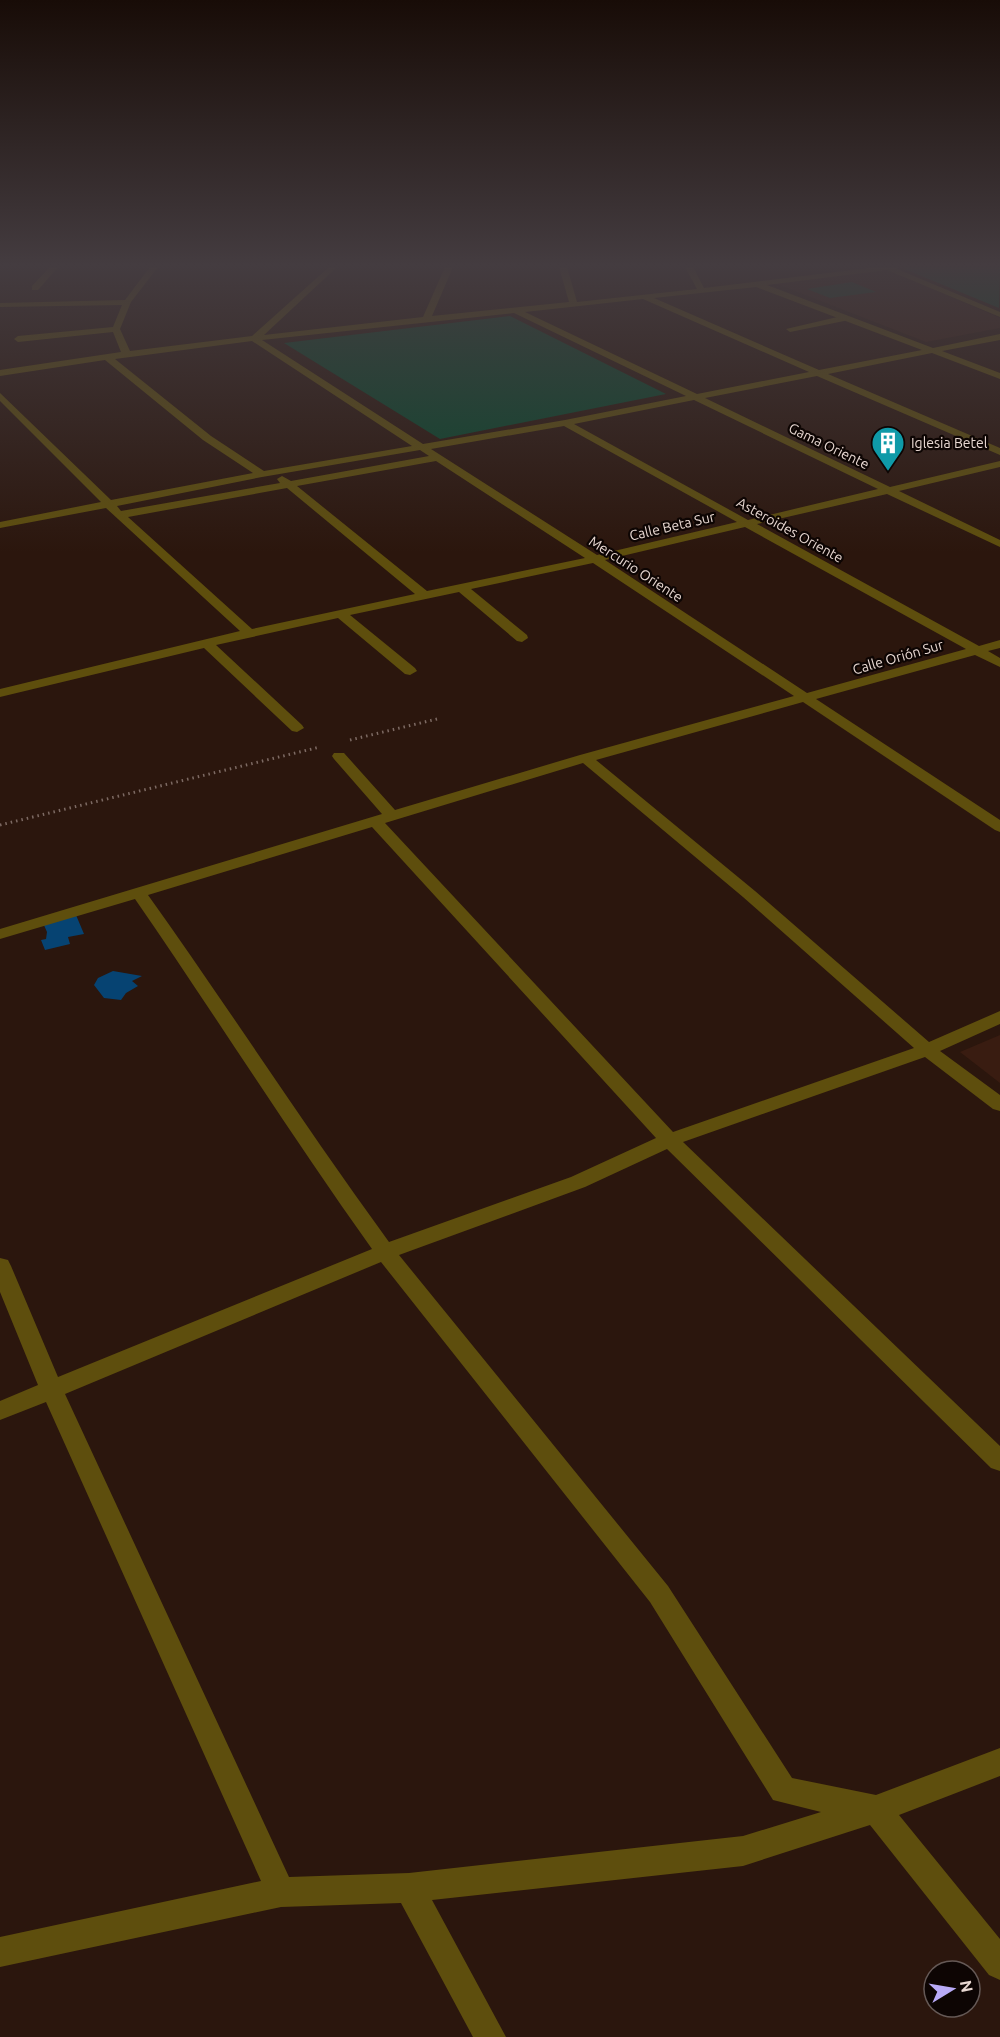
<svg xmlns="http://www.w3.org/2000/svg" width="1000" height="2037" viewBox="0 0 1000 2037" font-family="Ubuntu,sans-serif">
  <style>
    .built { fill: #391c11 }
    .green { fill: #07472c }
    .water { fill: #064372 }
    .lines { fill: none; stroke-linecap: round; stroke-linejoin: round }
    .path { stroke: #7d6a63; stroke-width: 3; stroke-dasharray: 1.5 4; stroke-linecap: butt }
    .lane { fill: #5e4e0d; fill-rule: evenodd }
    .street { fill: #5e4e0d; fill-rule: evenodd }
    .labels { text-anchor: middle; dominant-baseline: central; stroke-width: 4.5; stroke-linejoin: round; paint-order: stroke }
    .far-poi-label { font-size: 14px; fill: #e8d8d2; stroke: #0d0503; text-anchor: start }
    .far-street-label { font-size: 14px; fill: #e8d8d2; stroke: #0d0503 }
  </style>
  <rect width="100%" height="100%" fill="#2b160d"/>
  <!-- built -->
  <g class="built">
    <polygon points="887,269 1000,318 1000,328 926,342 772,282"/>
    <polygon points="1000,1035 1000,1083 960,1052"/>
  </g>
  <!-- green -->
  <g class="green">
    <polygon points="1000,267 999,308 902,268 907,267"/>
    <polygon points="852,282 876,292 830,298 807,289"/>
    <polygon points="510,316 666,394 440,439 284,343"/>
  </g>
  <!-- water -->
  <g class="water">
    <polygon points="76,915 84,934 68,937 70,944 45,950 41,940 46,939 47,932 43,923"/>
    <polygon points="113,971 142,976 132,981 138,986 126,993 121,1000 104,998 94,985 98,978"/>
  </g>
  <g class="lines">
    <!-- path -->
    <g class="path">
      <polyline points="350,740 437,719"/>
      <polyline points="0,825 320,747"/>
    </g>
    <!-- lane -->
    <polygon class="lane" points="846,315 850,318 849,320 790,332 786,329"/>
    <!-- street -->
    <g class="street">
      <polygon points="50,267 58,267 38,290 32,290 32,286"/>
      <path d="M 150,267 L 158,267 L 131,302 L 120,329 L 130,351 L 252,336 L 329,267 L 337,267 L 264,335 L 423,317 L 445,267 L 453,267 L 432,316 L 569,302 L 559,267 L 567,267 L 577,302 L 697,289 L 685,267 L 693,267 L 704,288 L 877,267 L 898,267 L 897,269 L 1000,312 L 1000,317 L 887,270 L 767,285 L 933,348 L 1000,334 L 1000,340 L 942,351 L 1000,373 L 1000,379 L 932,353 L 828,374 L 1000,448 L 1000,455 L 817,376 L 705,398 L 890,487 L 1000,461 L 1000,467 L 899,491 L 1000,540 L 1000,547 L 887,494 L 757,524 L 979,646 L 1000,640 L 1000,648 L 988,651 L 1000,658 L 1000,667 L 975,655 L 816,699 L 1000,820 L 1000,832 L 995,830 L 803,702 L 596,760 L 755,891 L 929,1042 L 1000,1011 L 1000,1024 L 940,1051 L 1000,1095 L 1000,1111 L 993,1109 L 925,1057 L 683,1142 L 1000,1446 L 1000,1471 L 991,1468 L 667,1149 L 585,1187 L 399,1255 L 668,1586 L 792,1778 L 876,1795 L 1000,1748 L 1000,1776 L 899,1815 L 1000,1939 L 1000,1980 L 989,1975 L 870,1825 L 743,1866 L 432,1900 L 506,2037 L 473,2037 L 401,1903 L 281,1907 L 0,1967 L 0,1937 L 261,1881 L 46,1402 L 0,1420 L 0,1401 L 38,1385 L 0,1292 L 0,1258 L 8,1260 L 11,1266 L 58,1377 L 372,1249 C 290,1134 215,1015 135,899 L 0,939 L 0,929 L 382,814 L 334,759 L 332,756 L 334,753 L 344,753 L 395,810 L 580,755 L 794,696 L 593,563 L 471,589 L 527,635 L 528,638 L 522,642 L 517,641 L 459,592 L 350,615 L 415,668 L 417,671 L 410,675 L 405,674 L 338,618 L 216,645 L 302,725 L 304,728 L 297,732 L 292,731 L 204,648 L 0,697 L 0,689 L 240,631 L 106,508 L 0,528 L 0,522 L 101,502 L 0,401 L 0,393 L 111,500 L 253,473 L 203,440 L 105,360 L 0,376 L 0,370 L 121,352 L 113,332 L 18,342 L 14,339 L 18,336 L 113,327 L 122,305 L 0,307 L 0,303 L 125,300 ZM 756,287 L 922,350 L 819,370 L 654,298 ZM 643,299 L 809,372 L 697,394 L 525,312 ZM 514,313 L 686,396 L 565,420 L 423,444 L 262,340 ZM 252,341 L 412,446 L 264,471 L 211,436 L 115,359 ZM 694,400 L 878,489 L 748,520 L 574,424 ZM 564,426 L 737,522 L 597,555 L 431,449 ZM 420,450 L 429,456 L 291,481 L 282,476 L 277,479 L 280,483 L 121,511 L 117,506 L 262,477 ZM 436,461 L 585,558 L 427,591 L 297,486 ZM 287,488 L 415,594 L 252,629 L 128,517 ZM 745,527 L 966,649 L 807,693 L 605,560 ZM 583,763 L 743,897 L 914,1048 L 673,1132 L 385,823 ZM 372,827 L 656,1138 L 571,1177 L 389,1242 C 306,1128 230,1010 148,895 ZM 381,1262 L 650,1602 L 773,1800 L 821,1812 L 743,1836 L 409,1873 L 289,1877 L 65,1394 Z"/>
    </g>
  </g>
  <!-- sky -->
  <linearGradient id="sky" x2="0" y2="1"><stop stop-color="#180c07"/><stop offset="0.48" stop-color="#443c40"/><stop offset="1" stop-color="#443c40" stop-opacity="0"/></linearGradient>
  <rect width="1000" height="552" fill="url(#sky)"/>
  <!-- icons -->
  <defs>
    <g id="building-pin" transform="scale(1.725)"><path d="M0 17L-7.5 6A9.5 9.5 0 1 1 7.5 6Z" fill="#0f9aa8" stroke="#0d0503"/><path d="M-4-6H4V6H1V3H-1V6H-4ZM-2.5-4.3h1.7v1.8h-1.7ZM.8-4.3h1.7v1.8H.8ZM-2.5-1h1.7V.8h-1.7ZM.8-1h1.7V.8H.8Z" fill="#fff"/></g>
  </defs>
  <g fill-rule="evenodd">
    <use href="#building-pin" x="888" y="443"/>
  </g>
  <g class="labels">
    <!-- far-poi labels -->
    <g class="far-poi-label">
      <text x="911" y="443">Iglesia Betel</text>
    </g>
    <!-- far-street labels -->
    <g class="far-street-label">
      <text transform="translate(829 446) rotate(26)">Gama Oriente</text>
      <text transform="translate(672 526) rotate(-13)">Calle Beta Sur</text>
      <text transform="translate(790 530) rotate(29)">Asteroides Oriente</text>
      <text transform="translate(636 569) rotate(33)">Mercurio Oriente</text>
      <text transform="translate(898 657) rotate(-16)">Calle Orión Sur</text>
    </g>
  </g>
  <!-- north arrow -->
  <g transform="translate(952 1989) rotate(79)"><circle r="28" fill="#0d0503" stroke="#655956" stroke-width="1.5"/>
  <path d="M0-4.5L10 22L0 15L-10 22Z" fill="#b9abf7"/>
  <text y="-9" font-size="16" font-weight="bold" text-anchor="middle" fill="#e8d8d2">N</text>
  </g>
</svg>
